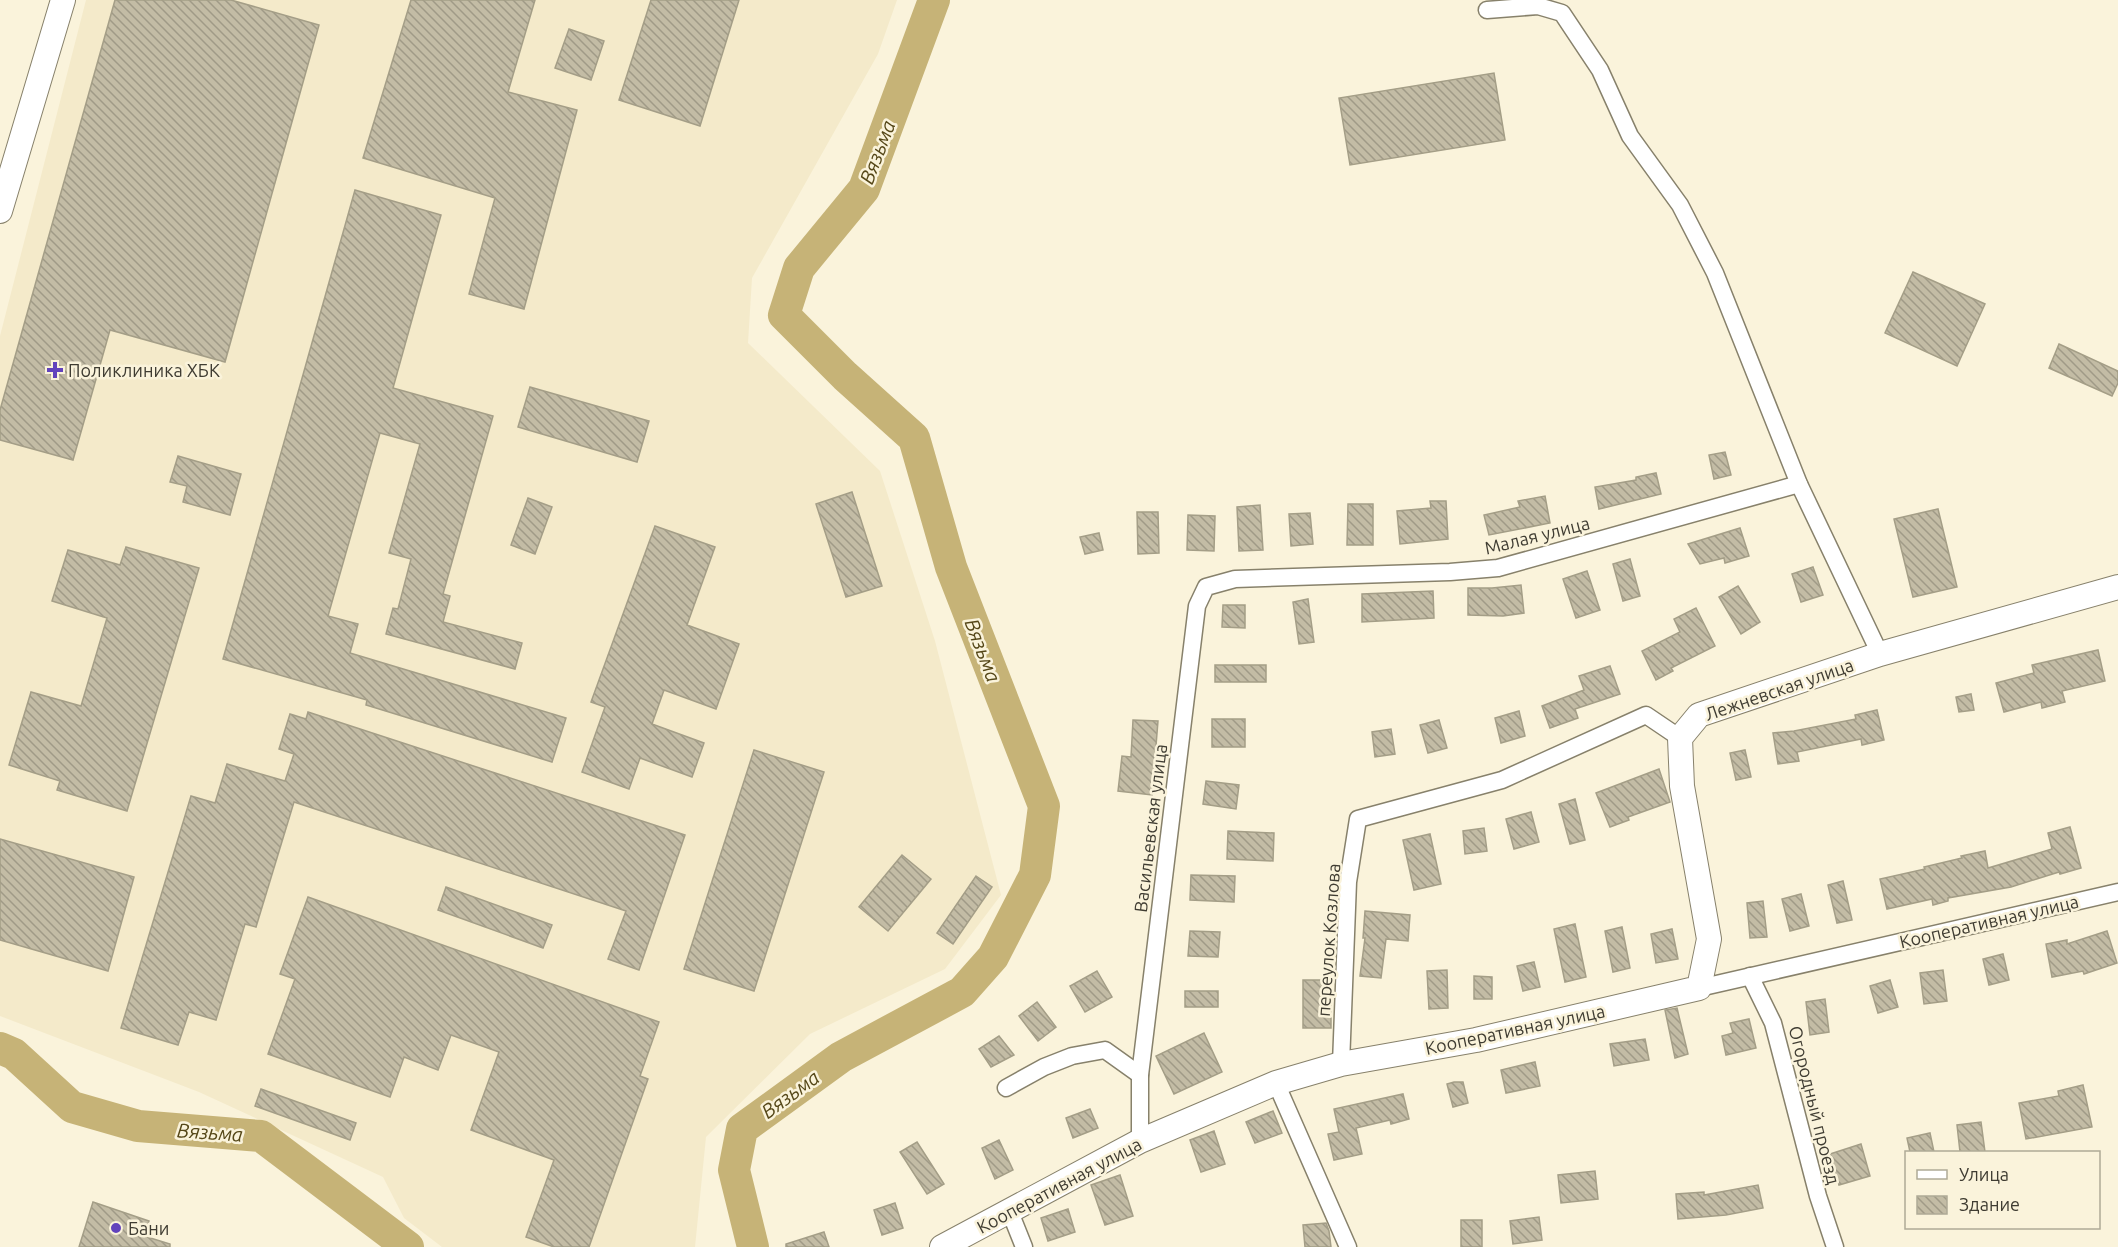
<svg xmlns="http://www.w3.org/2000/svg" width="2118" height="1247" viewBox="0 0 2118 1247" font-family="Ubuntu,sans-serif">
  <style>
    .built { fill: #f4eaca }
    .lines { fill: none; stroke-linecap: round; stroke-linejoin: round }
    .river { stroke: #c6b377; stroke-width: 32 }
    .building { fill: url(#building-back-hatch); stroke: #a49e87; stroke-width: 1.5 }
    .street-casing { stroke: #87816b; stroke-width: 19 }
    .secondary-casing { stroke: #87816b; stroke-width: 26 }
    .street { stroke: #fff; stroke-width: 16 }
    .secondary { stroke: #fff; stroke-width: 24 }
    .poi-dot { fill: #6243bc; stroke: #faf3db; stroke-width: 2 }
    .labels { text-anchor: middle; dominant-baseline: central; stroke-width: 5; stroke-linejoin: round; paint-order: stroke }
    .poi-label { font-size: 18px; fill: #3f3c32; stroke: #faf3db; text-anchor: start }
    .street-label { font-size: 18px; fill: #3f3c32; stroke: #faf3db }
    .water-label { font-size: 20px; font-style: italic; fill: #554718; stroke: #faf3db }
  </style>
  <defs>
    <pattern id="building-back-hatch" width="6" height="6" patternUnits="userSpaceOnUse" patternTransform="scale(1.5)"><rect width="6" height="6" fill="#c3bca5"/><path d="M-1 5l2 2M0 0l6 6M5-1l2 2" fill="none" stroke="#a09a87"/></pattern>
  </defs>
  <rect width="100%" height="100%" fill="#faf3db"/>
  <!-- built -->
  <polygon class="built" points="86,0 897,0 878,54 752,278 748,343 880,471 935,641 1001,895 945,969 810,1034 706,1137 695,1247 442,1247 404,1218 383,1177 199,1092 0,1016 0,336"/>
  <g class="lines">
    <!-- river -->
    <g class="river">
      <polyline points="0,1048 14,1054 72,1107 138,1126 261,1136 408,1247"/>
      <polyline points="753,1247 734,1170 742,1129 841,1057 962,992 993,957 1035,875 1044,806 951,567 914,438 845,376 784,315 799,268 864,189 934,0"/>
    </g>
  </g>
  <!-- building -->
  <g class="building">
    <polygon points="115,0 231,0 319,25 225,362 110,330 73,460 0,440 0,410"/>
    <polygon points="411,0 535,0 508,92 577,110 524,309 469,294 495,198 363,158"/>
    <polygon points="651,0 739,0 700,126 619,100"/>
    <polygon points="569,29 604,41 591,80 555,68"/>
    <polygon points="1494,73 1505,140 1350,165 1339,98"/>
    <polygon points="355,190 441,215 393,388 493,416 443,594 450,596 443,622 522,643 515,669 386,634 393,608 398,609 411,559 389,553 420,444 380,433 328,616 358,624 350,653 566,718 552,762 366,705 367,700 223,659"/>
    <polygon points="1913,272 1985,304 1957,366 1885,333"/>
    <polygon points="2059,344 2118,371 2118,383 2112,396 2049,368"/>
    <polygon points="530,387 649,421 637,462 518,427"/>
    <polygon points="1725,452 1731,475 1714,479 1709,455"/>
    <polygon points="178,456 241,474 230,515 183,502 187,486 170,482"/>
    <polygon points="1656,473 1661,494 1599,509 1595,487 1636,480 1636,477"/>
    <polygon points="852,492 882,586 846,597 816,504"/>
    <polygon points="1545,496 1550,523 1489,535 1484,515 1520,507 1518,501"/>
    <polygon points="528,498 552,507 535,554 511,545"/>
    <polygon points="1430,501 1446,501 1448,539 1400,544 1397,511 1431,508"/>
    <polygon points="1348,504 1373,504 1373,545 1347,545"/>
    <polygon points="1260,505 1263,550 1239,551 1237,507"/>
    <polygon points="1938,509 1957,587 1913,597 1894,519"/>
    <polygon points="1137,512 1158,512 1159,553 1138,554"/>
    <polygon points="1310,513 1313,544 1291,546 1289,514"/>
    <polygon points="1188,515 1215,516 1214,551 1187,550"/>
    <polygon points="655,526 715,547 687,625 739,644 716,709 664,690 652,724 704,743 692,777 640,758 629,789 582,772 605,707 591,702"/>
    <polygon points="1740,528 1749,556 1725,563 1724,558 1700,564 1688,544"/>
    <polygon points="1099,533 1103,550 1085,554 1080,537"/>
    <polygon points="126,547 199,568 127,811 57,790 60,781 9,765 31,692 81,706 107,618 52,601 68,550 120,565"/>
    <polygon points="1630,559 1640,596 1623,601 1613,564"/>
    <polygon points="1813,567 1823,595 1801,602 1792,574"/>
    <polygon points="1587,571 1600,610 1576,618 1563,579"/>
    <polygon points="1521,585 1524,613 1503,616 1468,615 1468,588 1492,588"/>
    <polygon points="1738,586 1760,622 1741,634 1719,597"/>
    <polygon points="1433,591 1434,618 1362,622 1362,594"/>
    <polygon points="1308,599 1314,642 1299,644 1293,602"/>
    <polygon points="1223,605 1245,605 1245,628 1222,627"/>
    <polygon points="1696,608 1715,646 1671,668 1673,671 1656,680 1642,651 1680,632 1674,619"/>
    <polygon points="2098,650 2105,681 2062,691 2065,702 2042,708 2041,702 2004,712 1996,683 2034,673 2032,665"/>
    <rect x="1215" y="665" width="51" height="17"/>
    <polygon points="1610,666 1620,694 1575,709 1578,718 1550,728 1542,706 1584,690 1579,676"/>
    <polygon points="1971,694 1974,710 1959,712 1956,697"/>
    <polygon points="1877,710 1884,740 1862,745 1861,739 1797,752 1799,761 1778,764 1773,733 1794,731 1856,719 1855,715"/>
    <polygon points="1519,711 1525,736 1501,743 1495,718"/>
    <polygon points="308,712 685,835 639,970 608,959 626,911 294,802 256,927 245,924 216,1020 189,1012 178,1045 121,1028 191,796 215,803 227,764 285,781 294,754 279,749 290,714 306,719"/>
    <rect x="1212" y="719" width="33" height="28"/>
    <polygon points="1133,720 1158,721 1152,795 1118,791 1122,756 1131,757"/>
    <polygon points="1439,720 1447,748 1428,753 1420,725"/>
    <polygon points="1391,729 1395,754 1375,757 1372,732"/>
    <polygon points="754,750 824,772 754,991 684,969"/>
    <polygon points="1745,750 1751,777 1736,780 1730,753"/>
    <polygon points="1659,769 1670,802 1628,817 1629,820 1610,827 1596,793"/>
    <polygon points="1206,781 1239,785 1236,809 1203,804"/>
    <polygon points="1575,799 1585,840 1570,844 1559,804"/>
    <polygon points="1531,812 1539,842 1514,849 1506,819"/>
    <polygon points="2070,827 2081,868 2060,874 2059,872 2011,887 1948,898 1948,901 1933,905 1932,899 1887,909 1880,879 1925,869 1924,867 1962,858 1961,856 1985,851 1988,868 2052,849 2048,833"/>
    <polygon points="1484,828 1487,851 1465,854 1463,831"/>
    <polygon points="1228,831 1274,833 1273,861 1227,859"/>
    <polygon points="1430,834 1441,884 1414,890 1403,840"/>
    <polygon points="0,839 134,877 108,971 0,940"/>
    <polygon points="902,855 931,879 888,931 859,907"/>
    <polygon points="1191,875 1235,876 1234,902 1190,900"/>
    <polygon points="976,876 992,887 953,944 937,933"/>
    <polygon points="1843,881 1852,920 1837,923 1828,885"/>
    <polygon points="446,887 552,925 543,948 438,910"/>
    <polygon points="1801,894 1809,926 1790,931 1782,899"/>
    <polygon points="308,897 659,1022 640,1076 648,1079 589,1247 554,1247 526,1237 554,1160 471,1130 499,1052 451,1035 438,1070 404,1057 390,1097 268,1054 295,979 280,974"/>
    <polygon points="1763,901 1767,937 1750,938 1747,903"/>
    <polygon points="1365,911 1410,915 1408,941 1386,939 1381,978 1360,976 1365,938 1363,938"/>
    <polygon points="1575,924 1586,977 1565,982 1554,929"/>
    <polygon points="1622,927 1630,968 1613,972 1605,931"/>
    <polygon points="1672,929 1678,959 1656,963 1651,934"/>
    <polygon points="1190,931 1220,932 1218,957 1188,956"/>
    <polygon points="2107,931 2117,963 2084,974 2083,971 2052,977 2046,944 2067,940 2067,944"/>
    <polygon points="2003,954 2009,980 1989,985 1983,959"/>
    <polygon points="1534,962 1540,987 1523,991 1517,966"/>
    <polygon points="1447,970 1448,1008 1429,1009 1427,971"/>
    <polygon points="1943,970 1947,1001 1924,1004 1920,973"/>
    <polygon points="1097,971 1112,997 1085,1012 1070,986"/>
    <polygon points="1474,976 1492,977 1492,999 1474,999"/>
    <rect x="1303" y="980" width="28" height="48"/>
    <polygon points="1890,980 1898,1007 1878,1013 1870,986"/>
    <rect x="1185" y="991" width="33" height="16"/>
    <polygon points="1825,999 1829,1032 1810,1035 1806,1002"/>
    <polygon points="1037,1002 1056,1027 1038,1041 1019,1016"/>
    <polygon points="1677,1008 1688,1054 1675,1058 1665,1010"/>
    <polygon points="1749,1019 1756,1048 1726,1055 1722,1036 1733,1033 1730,1023"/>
    <polygon points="1204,1033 1222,1072 1174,1094 1156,1056"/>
    <polygon points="999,1036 1014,1055 991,1067 979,1049"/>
    <polygon points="1645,1039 1649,1060 1614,1066 1610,1044"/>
    <polygon points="1535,1062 1540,1086 1506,1093 1501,1070"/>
    <polygon points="1454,1082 1463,1082 1468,1103 1453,1107 1447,1084"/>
    <polygon points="2083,1085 2092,1127 2026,1139 2019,1103 2059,1096 2058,1091"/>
    <polygon points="261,1089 356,1123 350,1140 255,1106"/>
    <polygon points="1403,1094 1409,1119 1391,1124 1390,1120 1356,1128 1362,1154 1334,1160 1328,1134 1339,1132 1334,1109"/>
    <polygon points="1090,1109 1098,1128 1073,1138 1066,1118"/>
    <polygon points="1273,1111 1282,1133 1255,1143 1246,1122"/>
    <polygon points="1981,1122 1985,1152 1960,1152 1957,1125"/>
    <polygon points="1214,1131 1225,1164 1201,1172 1190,1140"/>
    <polygon points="1930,1133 1934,1152 1910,1152 1907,1138"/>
    <polygon points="999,1140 1013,1170 995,1179 982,1148"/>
    <polygon points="917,1142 944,1184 927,1194 900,1152"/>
    <polygon points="1861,1144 1870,1176 1839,1185 1830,1154"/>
    <polygon points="1595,1171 1598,1199 1561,1203 1558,1175"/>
    <polygon points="1120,1175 1133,1216 1105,1225 1091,1185"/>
    <polygon points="1758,1185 1763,1208 1726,1215 1678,1219 1676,1194 1704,1192 1704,1195"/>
    <polygon points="93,1202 149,1221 144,1236 170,1244 170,1247 79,1247"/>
    <polygon points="895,1203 903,1228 882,1235 874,1210"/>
    <polygon points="1068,1209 1075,1232 1048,1241 1041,1218"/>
    <polygon points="1539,1217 1542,1240 1513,1244 1510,1221"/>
    <rect x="1461" y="1220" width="21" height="27"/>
    <polygon points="1326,1223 1329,1231 1331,1247 1305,1247 1303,1225"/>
    <polygon points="824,1232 829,1247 786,1247 786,1244"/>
  </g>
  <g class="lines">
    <!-- street casing -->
    <g class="street-casing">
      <g id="street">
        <polyline points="1487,10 1538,6 1562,13 1600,70 1630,136 1680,205 1715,273 1799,484 1880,654"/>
        <polyline points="1750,976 1773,1023 1818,1196 1835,1247"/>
        <polyline points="1699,988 2118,892"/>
        <polyline points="1341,1064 1348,882 1358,819 1502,780 1646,715 1680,738"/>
        <polyline points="1276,1083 1348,1247"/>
        <polyline points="1006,1088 1044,1067 1072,1056 1105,1050 1140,1075"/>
        <polyline points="1140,1141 1140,1075 1197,606 1206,587 1235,579 1450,572 1498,568 1799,484"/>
        <polyline points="1010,1212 1024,1247"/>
      </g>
    </g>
    <!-- secondary casing -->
    <g class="secondary-casing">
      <g id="secondary">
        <polyline points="0,211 63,0"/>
        <polyline points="942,1247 1140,1141 1276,1083 1341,1064 1476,1040 1699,988 1709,939 1682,786 1680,738 1699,715 1880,654 2118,587"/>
      </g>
    </g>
    <!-- street -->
    <use href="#street" class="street"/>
    <!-- secondary -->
    <use href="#secondary" class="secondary"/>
  </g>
  <!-- markers -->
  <g class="poi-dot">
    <path d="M52 361h6v6h6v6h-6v6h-6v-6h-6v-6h6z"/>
    <circle cx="116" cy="1228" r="6"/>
  </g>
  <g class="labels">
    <!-- poi labels -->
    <g class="poi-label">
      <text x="68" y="370">Поликлиника ХБК</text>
      <text x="128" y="1228">Бани</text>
    </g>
    <!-- street labels -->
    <g class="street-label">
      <text transform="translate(1537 535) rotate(-14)">Малая улица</text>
      <text transform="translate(1779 689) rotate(-19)">Лежневская улица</text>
      <text transform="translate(1150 828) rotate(-83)">Васильевская улица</text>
      <text transform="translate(1989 921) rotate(-13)">Кооперативная улица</text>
      <text transform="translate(1328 940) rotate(-86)">переулок Козлова</text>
      <text transform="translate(1515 1029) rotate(-12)">Кооперативная улица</text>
      <text transform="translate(1815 1105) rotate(76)">Огородный проезд</text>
      <text transform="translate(1059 1185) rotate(-28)">Кооперативная улица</text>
    </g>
    <!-- water labels -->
    <g class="water-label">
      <text transform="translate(877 152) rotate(-69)">Вязьма</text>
      <text transform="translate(983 650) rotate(69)">Вязьма</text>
      <text transform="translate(790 1094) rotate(-36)">Вязьма</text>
      <text transform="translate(210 1132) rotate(4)">Вязьма</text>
    </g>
  </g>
  <!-- legend -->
  <rect x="1905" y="1151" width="195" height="78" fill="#faf3db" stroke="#afaa97" stroke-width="1.5"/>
  <rect x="1917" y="1170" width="30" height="9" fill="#ffffff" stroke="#afaa97" stroke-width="1.5"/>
  <text x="1959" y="1181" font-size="18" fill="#3f3c32">Улица</text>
  <rect x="1917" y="1196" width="30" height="18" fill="url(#building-back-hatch)" stroke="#afaa97" stroke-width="1.5"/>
  <text x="1959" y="1211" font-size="18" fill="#3f3c32">Здание</text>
</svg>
